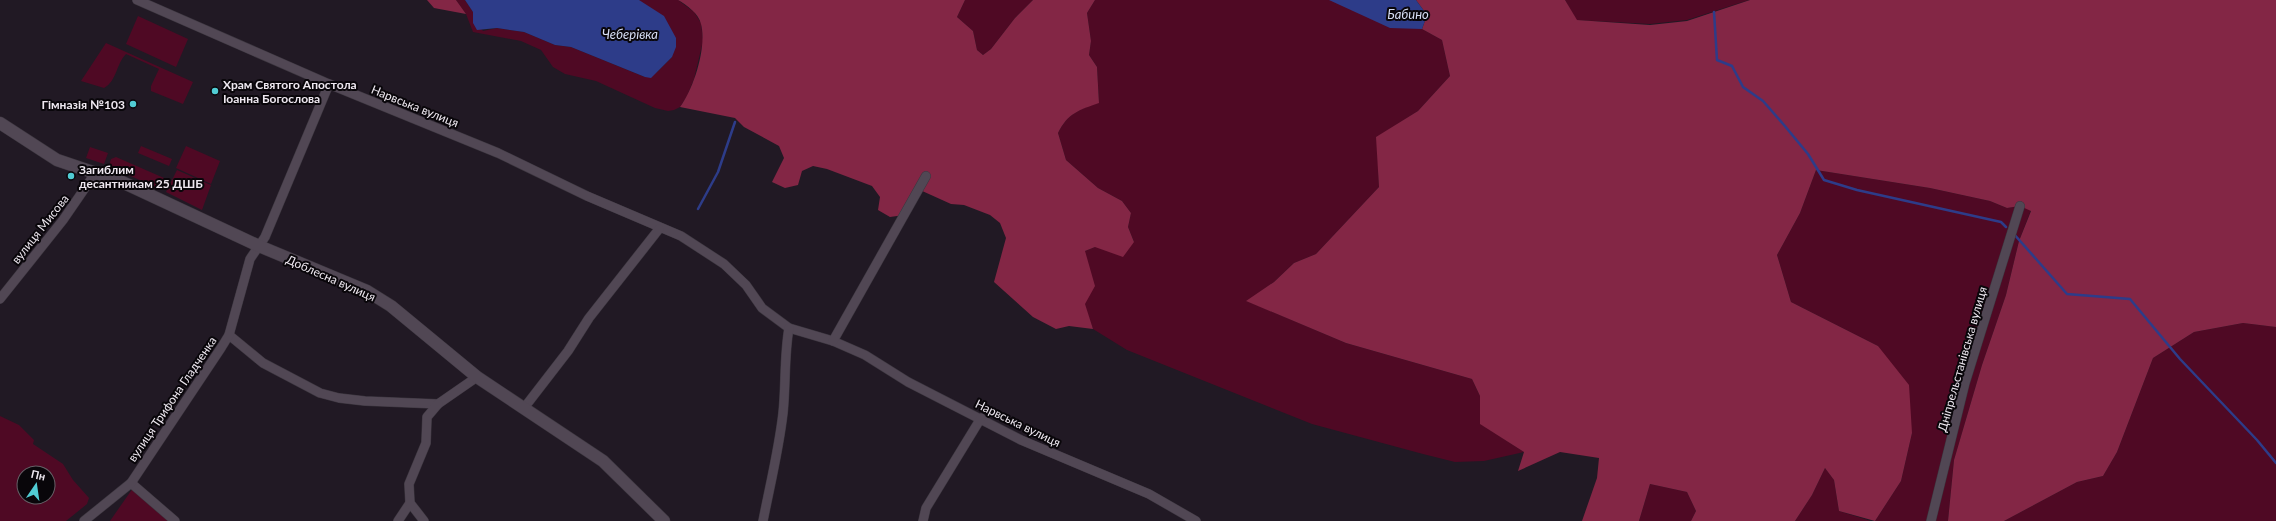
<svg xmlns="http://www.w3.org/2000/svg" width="2276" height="521" viewBox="0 0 2276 521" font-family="Lato,sans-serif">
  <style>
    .green { fill: #4f0924; fill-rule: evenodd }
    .forest { fill: #832645 }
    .water { fill: #2d3c89 }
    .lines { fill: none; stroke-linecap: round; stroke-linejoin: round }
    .stream { stroke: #2d3c89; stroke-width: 2.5 }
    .street-casing { stroke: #3c363f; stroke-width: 10 }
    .secondary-casing { stroke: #3c363f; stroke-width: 13 }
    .street { stroke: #514754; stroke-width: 9 }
    .secondary { stroke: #514754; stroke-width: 12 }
    .poi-dot { fill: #51ccd4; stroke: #09060a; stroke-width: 1.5 }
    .labels { text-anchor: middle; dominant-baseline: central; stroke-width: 4; stroke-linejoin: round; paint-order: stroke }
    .poi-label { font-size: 12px; font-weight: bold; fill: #eee8f0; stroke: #09060a; text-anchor: start }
    .street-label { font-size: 12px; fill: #eee8f0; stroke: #09060a }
    .water-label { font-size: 13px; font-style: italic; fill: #d6ddf4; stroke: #09060a }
  </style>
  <rect width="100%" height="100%" fill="#211924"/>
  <!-- green -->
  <g class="green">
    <polygon points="456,0 465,0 473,12 473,18 483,31 497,28 524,32 555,45 571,47 645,77 657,72 672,57 639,0 678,0 694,12 701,23 703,41 694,79 687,96 680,107 674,110 668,111 655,108 596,81 565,74 553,67 541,50 521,41 473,32 466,14"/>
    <polygon points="965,0 1033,0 1015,18 991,49 983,55 977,50 973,31 957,17"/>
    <path d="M 1095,0 L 1416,0 L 1422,29 L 1442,40 L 1450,76 L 1418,111 L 1377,137 L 1379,187 L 1316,254 L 1294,263 L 1274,282 L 1247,301 L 1346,343 L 1472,379 L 1480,396 L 1481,424 L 1524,452 L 1484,461 L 1455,462 L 1423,454 L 1312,424 L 1127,350 L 1093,329 L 1084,304 L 1085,251 L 1095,247 L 1134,242 L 1128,227 L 1131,213 L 1122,201 L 1098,188 L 1066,160 L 1058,133 C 1068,113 1079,110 1099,102 L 1097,67 L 1089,55 L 1091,41 L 1087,13 Z"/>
    <polygon points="1565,0 1749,0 1687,20 1650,24 1576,20"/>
    <polygon points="138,16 188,39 176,67 126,44"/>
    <path d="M 106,43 L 193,82 L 183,104 L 151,91 L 151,86 L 159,69 L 126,54 C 116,64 117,81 104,88 L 81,81 Z"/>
    <polygon points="141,146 172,159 169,166 138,153"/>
    <polygon points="186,146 220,161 211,184 176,168"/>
    <polygon points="90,147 108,153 104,164 86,158"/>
    <polygon points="116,157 164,178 159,189 109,166 111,159"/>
    <polygon points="177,170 211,185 202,210 166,192"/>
    <polygon points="1816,170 1930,188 1990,201 2007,208 2020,206 2031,210 2019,241 2006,295 1982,365 1954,460 1948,521 1875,521 1901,481 1912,433 1878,346 1791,302 1777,255 1800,213"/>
    <polygon points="2243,323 2276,327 2276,521 2004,521 2077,482 2103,476 2117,452 2153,358 2194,332"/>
    <path d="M 0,416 L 19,425 L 34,440 L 33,444 L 63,464 L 73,480 L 89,498 L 87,504 L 66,521 L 0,521 ZM 24,473 L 48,473 L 48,497 L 24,497 Z"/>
    <polygon points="1825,468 1834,480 1839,511 1871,521 1795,521 1812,495"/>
    <polygon points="1650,484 1687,492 1696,511 1691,521 1639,521"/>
    <polygon points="133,488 171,521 110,521"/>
  </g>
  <!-- forest -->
  <g class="forest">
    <polygon points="427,0 456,0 466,14 434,8"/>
    <path d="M 678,0 L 965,0 L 957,17 L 973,31 L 977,50 L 983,55 L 991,49 L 1015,18 L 1033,0 L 1095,0 L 1087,13 L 1091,41 L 1089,55 L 1097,67 L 1099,103 C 1079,110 1068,113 1058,133 L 1066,160 L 1098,188 L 1122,201 L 1131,213 L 1128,227 L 1134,242 L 1123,257 L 1095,247 L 1085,251 L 1095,286 L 1085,304 L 1093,329 L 1069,326 L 1056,329 L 1033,317 L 994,282 L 1006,238 L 1000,223 L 990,215 L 964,205 L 951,204 L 920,190 L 904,215 L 890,217 L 878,210 L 880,197 L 872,186 L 827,169 L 813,166 L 802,171 L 798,185 L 785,188 L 772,182 L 784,158 L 779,146 L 744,127 L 735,118 L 680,107 C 694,88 707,47 701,24 C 699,14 687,5 678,0 Z"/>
    <polygon points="1416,0 1565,0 1577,20 1650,25 1687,21 1750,0 2276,0 2276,327 2243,323 2194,332 2153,358 2117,452 2103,476 2077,482 2004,521 1948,521 1954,460 1982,365 2006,295 2019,241 2031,211 2020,206 2007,208 1990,201 1930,188 1816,170 1800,213 1777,255 1791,302 1878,346 1909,385 1912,433 1901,481 1875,521 1839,511 1834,480 1825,468 1812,495 1795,521 1691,521 1696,511 1687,492 1650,484 1639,521 1582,521 1597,478 1599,458 1560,452 1518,471 1524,452 1480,424 1480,396 1472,379 1346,343 1246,301 1274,282 1294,263 1316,254 1379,187 1376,137 1418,111 1450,76 1442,40 1422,29 1427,15"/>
  </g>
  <!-- water -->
  <g class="water">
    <polygon points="465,0 639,0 664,16 676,38 676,47 672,57 651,78 645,77 571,47 555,45 524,32 497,28 477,30 473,23 473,12"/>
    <polygon points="1329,0 1416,0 1427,15 1422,29 1390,28"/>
  </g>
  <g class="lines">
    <!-- stream -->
    <g class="stream">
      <polyline points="1714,12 1717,60 1732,66 1743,87 1763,101 1784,125 1808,154 1824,180 1857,190 2001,222 2006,227"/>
      <polyline points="698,209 718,172 735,122"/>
      <polyline points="2013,233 2067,294 2130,299 2180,359 2257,440 2276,463"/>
    </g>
    <!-- street casing -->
    <g class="street-casing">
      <g id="street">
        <polyline points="137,0 329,84 498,153 587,196 681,236 724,264 746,285 762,308 789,328 833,341 865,355 908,382 1021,440 1149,494 1196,521"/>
        <polyline points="0,299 63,220 96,172"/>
        <polyline points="229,335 263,363 320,393 339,398 365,401 438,404 477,377"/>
        <polyline points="833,341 926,176"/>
        <polyline points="524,408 568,351 589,318 659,229"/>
        <polyline points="131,483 175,521"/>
        <polyline points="84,521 131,483 221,348 229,335 250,259 265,237 329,84"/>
        <polyline points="398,521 410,503"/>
        <polyline points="424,521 410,503 409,484 426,443 427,417 438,404"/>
        <path d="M 763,521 C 770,485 779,449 783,413 C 786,385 784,356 789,328"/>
        <polyline points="923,521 926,508 981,418"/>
        <polyline points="1931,521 1965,383 2020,206"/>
      </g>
    </g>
    <!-- secondary casing -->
    <g class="secondary-casing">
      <polyline id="secondary" points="0,123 57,160 122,182 259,246 367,291 391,306 477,377 603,461 664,521"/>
    </g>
    <!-- street -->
    <use href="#street" class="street"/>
    <!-- secondary -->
    <use href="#secondary" class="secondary"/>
  </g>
  <!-- markers -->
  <g class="poi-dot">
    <circle cx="215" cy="91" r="4"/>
    <circle cx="133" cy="104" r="4"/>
    <circle cx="71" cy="176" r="4"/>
  </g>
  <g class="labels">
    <!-- poi labels -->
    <g class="poi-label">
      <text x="223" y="84">Храм Святого Апостола<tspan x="223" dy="14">Іоанна Богослова</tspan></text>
      <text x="125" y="104" text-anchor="end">Гімназія №103</text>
      <text x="79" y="169">Загиблим<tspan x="79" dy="14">десантникам 25 ДШБ</tspan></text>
    </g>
    <!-- street labels -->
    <g class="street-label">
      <text transform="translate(415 106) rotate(22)">Нарвська вулиця</text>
      <text transform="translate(40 229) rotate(-52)">вулиця Мисова</text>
      <text transform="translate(331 278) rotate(24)">Доблесна вулиця</text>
      <text transform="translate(1962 359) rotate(-74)">Дніпрельстанівська вулиця</text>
      <text transform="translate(172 399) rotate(-56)">вулиця Трифона Гладченка</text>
      <text transform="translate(1018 423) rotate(26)">Нарвська вулиця</text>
    </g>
    <!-- water labels -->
    <g class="water-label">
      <text x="1408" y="14">Бабино</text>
      <text x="630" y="34">Чеберівка</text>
    </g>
  </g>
  <!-- north arrow -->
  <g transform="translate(36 485) rotate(13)"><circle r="19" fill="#09060a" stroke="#656066"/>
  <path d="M0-3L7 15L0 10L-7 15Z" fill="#51ccd4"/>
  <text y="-6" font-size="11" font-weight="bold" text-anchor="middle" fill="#eee8f0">Пн</text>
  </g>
</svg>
